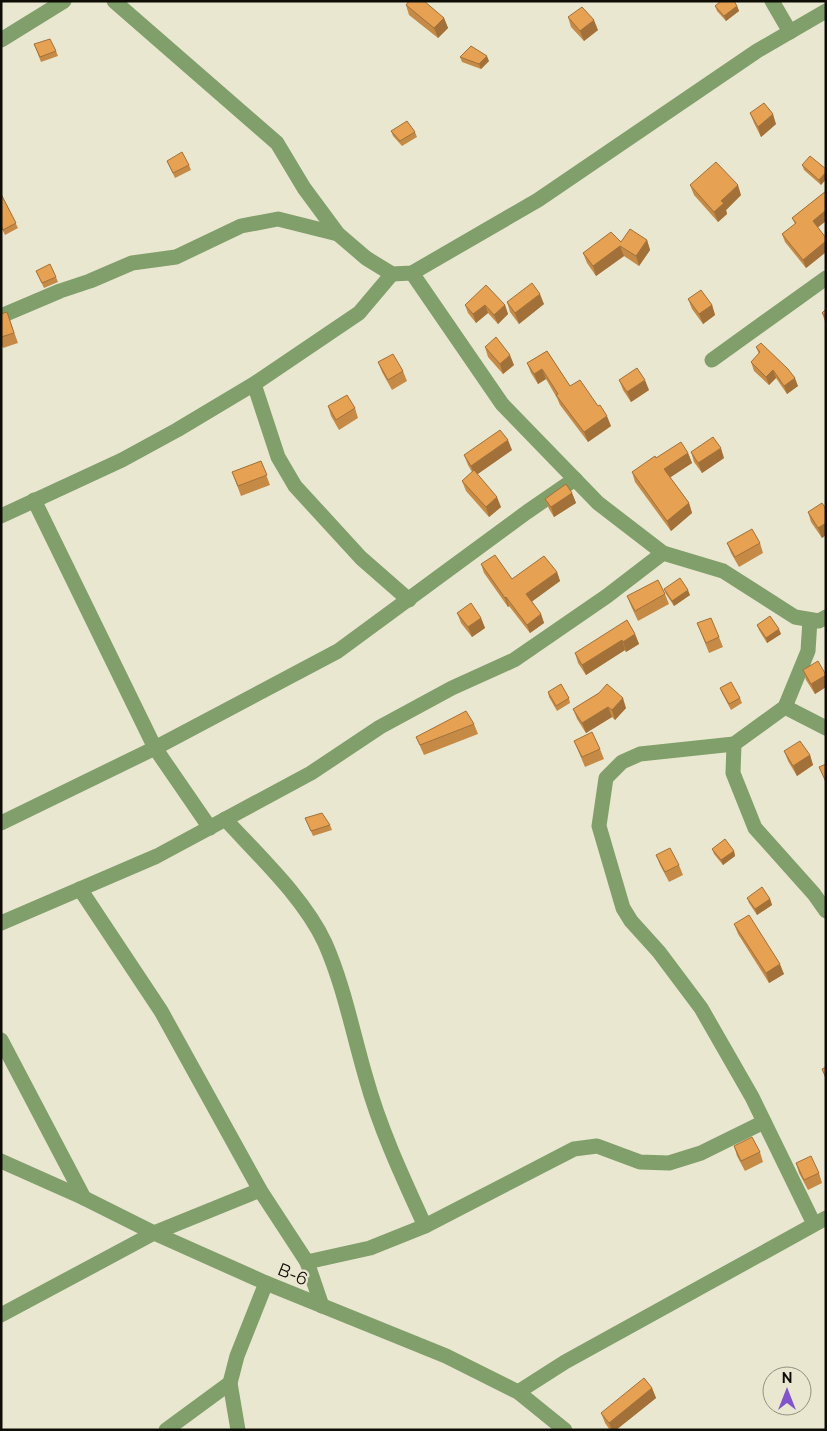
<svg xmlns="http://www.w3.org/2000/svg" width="827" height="1431" viewBox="0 0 827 1431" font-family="Raleway,sans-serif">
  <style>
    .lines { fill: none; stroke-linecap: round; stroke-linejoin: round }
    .minor { stroke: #809f6a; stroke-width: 15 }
    .wall { fill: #c68a47 }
    .shaded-wall { fill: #a17139 }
    .building { fill: #e6a152; stroke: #a17139 }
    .labels { text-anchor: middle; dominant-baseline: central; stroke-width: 4.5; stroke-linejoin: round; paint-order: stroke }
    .street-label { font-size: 18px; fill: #0d0c05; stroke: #eae7d1 }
  </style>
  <rect width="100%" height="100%" fill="#eae7d1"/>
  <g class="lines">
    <!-- minor -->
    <g class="minor">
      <polyline points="114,1 277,143 304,188 338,234 366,258 392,274 412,273 538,200 757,51 826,11"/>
      <polyline points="772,1 790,32"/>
      <polyline points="1,40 64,1"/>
      <polyline points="412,273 502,404 598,503 663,553 723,571 795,617 819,621 826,617"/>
      <polyline points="1,316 60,291 90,281 132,263 176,257 241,226 278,219 338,234"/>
      <polyline points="712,360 826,278"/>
      <polyline points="254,384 278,457 295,486 361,558 409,600"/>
      <polyline points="34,500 155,748 210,828"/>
      <polyline points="1,516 122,460 177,430 254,384 359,313 392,274"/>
      <polyline points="810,620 808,651 785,707 734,744 640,754 622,762 606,778 599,826 623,908 631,921 659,952 701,1008 752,1097 814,1224"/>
      <polyline points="785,707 826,728"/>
      <polyline points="734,744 733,773 755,828 814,894 826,911"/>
      <path d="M 225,819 C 259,856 304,898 325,943 C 344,986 353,1034 366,1078 C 380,1129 403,1178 425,1226"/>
      <polyline points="1,823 155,748 338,651 527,512 575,479"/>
      <polyline points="80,889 161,1011 260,1190 307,1262 322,1306"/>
      <polyline points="1,923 157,856 311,773 380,727 452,688 514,660 607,596 663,553"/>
      <polyline points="1,1040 84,1198"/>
      <polyline points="1,1161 84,1198 154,1233 266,1283 446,1356 518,1392 565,1430"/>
      <polyline points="307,1262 370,1248 425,1226 574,1149 597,1146 640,1162 669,1163 701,1153 764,1122"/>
      <polyline points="1,1315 154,1233 260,1190"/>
      <polyline points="518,1392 565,1362 826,1218"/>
      <polyline points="166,1430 230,1383"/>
      <polyline points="238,1430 230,1383 237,1356 266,1283"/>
    </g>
  </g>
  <!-- wall -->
  <g class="wall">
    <polygon points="406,5 444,18 448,28 438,38 409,15"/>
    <polygon points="715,6 737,6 739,11 726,21 717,11"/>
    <polygon points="568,17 598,30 584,41 571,27"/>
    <polygon points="34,44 56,51 58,56 41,62"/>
    <polygon points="460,57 489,61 481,69 462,62"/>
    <polygon points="750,113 776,124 761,137 754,123"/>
    <polygon points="391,131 415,132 417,137 402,146 393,136"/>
    <polygon points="167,161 189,165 191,170 175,178"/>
    <polygon points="802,165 826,169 826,179 821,185 804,170"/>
    <polygon points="690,185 741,195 726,210 727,214 718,222 694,195"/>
    <polygon points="826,191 826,221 817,227 826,238 826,252 806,268 785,242 782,234 795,224 792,218"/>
    <polygon points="1,194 18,228 5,235 1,227"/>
    <polygon points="647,240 650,250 639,266 624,256 596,276 587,263 583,253 621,242"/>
    <polygon points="36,271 56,277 58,282 44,288"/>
    <polygon points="688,299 712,305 715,315 703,324 692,309"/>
    <polygon points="507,302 544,304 519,324 510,312"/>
    <polygon points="465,305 505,305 508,314 498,324 488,313 476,323 468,313"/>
    <polygon points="826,309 826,324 822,313"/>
    <polygon points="7,312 18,343 3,348 1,344 1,314"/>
    <polygon points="485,347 514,365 503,374 488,357"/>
    <polygon points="756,347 798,386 787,394 776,378 769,385 754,371 751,362 759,354"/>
    <polygon points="547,351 570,386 611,426 588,442 560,405 557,398 546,379 538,384 531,373 527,363"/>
    <polygon points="378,362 403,371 407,381 392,390 382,372"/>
    <polygon points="619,380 649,390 631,402 623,390"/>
    <polygon points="328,406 355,408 358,418 339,430 331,416"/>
    <polygon points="512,450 477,474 501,507 489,517 466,491 462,481 472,472 468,465 464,455"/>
    <polygon points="691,452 724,458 702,473 694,462"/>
    <polygon points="688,453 692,463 670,477 689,503 692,513 671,531 635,482 632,472 656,458"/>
    <polygon points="261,461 270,485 241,496 232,472"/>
    <polygon points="572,493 576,503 554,517 549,509 545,499"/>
    <polygon points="826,509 826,535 822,538 811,522 808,512"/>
    <polygon points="727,543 760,543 763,553 739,567 731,553"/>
    <polygon points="481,564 512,579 557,572 560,581 532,601 541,614 544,623 530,633 509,606 508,607 484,573"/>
    <polygon points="664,589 690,595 674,606 666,594"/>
    <polygon points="665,594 669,604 638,621 631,606 627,596"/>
    <polygon points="457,613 481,618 485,628 472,637 461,623"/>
    <polygon points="697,623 719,637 723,647 709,653"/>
    <polygon points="757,625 781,634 767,643 759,630"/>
    <polygon points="635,634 639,644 626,652 625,650 586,675 578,663 575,653"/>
    <polygon points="803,670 826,674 826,687 815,694 806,680"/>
    <polygon points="720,688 740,698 742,703 731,710 722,693"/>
    <polygon points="548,692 569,698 570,703 557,711 549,697"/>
    <polygon points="599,693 626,708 615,720 612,717 586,733 577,719 573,709"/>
    <polygon points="474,724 478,734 424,755 416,737"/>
    <polygon points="574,741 600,749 604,759 585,767"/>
    <polygon points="784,751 810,755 813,765 797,776 788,761"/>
    <polygon points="305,818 330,825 332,830 313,836"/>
    <polygon points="712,849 734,851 735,856 723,865 714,854"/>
    <polygon points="656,855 679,865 683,875 669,882 660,865"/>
    <polygon points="747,898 770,899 772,905 757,915 749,903"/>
    <polygon points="734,924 784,974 769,983 738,934"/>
    <polygon points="734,1146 760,1152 763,1162 745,1171 737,1156"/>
    <polygon points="796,1163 819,1173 822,1183 808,1190 799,1173"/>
    <polygon points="652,1388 656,1398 616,1430 610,1430 605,1423 601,1413"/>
  </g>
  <!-- shaded-wall -->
  <g class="shaded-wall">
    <polygon points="737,6 739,11 726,21 724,16"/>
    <polygon points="444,18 448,28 438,38 434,28"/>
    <polygon points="594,20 598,30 584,41 580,31"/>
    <polygon points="487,56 489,61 481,69 479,64"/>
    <polygon points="773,114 776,124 761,137 758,127"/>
    <polygon points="826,172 826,179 821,185 819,180"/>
    <polygon points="738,185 741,195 726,210 727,214 718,222 714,212 721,201"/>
    <polygon points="826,210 826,221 816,229 813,221"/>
    <polygon points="647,240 650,250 639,266 636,256"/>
    <polygon points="826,241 826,252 806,268 803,260"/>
    <polygon points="620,246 624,256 596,276 593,266"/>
    <polygon points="540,294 544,304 519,324 515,313"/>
    <polygon points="485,305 488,313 476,323 473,314"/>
    <polygon points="505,305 508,314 498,324 494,315"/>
    <polygon points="712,305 715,315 703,324 699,314"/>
    <polygon points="510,355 514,365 503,374 500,364"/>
    <polygon points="542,369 546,379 538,384 534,374"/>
    <polygon points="773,370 776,378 769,385 766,377"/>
    <polygon points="795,378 798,386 787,394 784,386"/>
    <polygon points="645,380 649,390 631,402 627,392"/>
    <polygon points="607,416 611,426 588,442 584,432"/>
    <polygon points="508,440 512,450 475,476 471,466"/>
    <polygon points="721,448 724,458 702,473 698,463"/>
    <polygon points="688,453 692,463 668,479 664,469"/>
    <polygon points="572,493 576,503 554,517 551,507"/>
    <polygon points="497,497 501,507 489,517 486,507"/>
    <polygon points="689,503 692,513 671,531 667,521"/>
    <polygon points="826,523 826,535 822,538 818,528"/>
    <polygon points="557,572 560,581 530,603 526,594"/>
    <polygon points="688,590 690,595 674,606 672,601"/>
    <polygon points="506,597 509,606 508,607 505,598"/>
    <polygon points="541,614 544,623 530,633 527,625"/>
    <polygon points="481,618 485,628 472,637 468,627"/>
    <polygon points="779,629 781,634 767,643 766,638"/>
    <polygon points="635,634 639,644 626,652 623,642"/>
    <polygon points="622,640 625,650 586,675 582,665"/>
    <polygon points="826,675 826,687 815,694 811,684"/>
    <polygon points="623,698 626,708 615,720 612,710"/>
    <polygon points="608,707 612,717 586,733 582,723"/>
    <polygon points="810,755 813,765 797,776 793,766"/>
    <polygon points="734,851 735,856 723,865 721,860"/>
    <polygon points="770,899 772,905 757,915 755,909"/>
    <polygon points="780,964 784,974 769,983 766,973"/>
    <polygon points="652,1388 656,1398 616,1430 612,1430 609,1423"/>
  </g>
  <!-- building -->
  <g class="building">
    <polygon points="409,1 424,1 444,18 434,28 406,5"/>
    <polygon points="721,1 734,1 737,6 724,16 715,6"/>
    <polygon points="582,7 594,20 580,31 568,17"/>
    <polygon points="50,39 56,51 40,57 34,44"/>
    <polygon points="471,46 487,56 479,64 460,57"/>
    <polygon points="764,103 773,114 758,127 750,113"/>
    <polygon points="407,121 415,132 400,141 391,131"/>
    <polygon points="182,152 189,165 173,173 167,161"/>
    <polygon points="810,156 826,169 826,172 819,180 802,165"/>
    <polygon points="716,162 738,185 721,201 724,203 714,212 690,185"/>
    <polygon points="826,191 826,210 813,221 826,238 826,241 803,260 782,234 796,223 792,218"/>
    <polygon points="1,194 16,223 3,230 1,226"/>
    <polygon points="630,229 647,240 636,256 620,246 593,266 583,253 611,232 621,242"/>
    <polygon points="50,264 56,277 42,283 36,271"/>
    <polygon points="532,283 540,294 515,313 507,302"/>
    <polygon points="486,285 505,305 494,315 485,305 473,314 465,305"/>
    <polygon points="701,290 712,305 699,314 688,299"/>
    <polygon points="826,309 826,317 822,313"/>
    <polygon points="7,312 14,333 1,337 1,314"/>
    <polygon points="496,337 510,355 500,364 485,347"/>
    <polygon points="761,343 788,369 795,378 784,386 773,370 766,377 751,362 760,352 756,347"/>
    <polygon points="547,351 570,386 580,380 598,406 600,405 607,416 584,432 556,395 558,394 542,369 534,374 527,363"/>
    <polygon points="393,354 403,371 388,380 378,362"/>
    <polygon points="637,368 645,380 627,392 619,380"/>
    <polygon points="347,395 355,408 336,420 328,406"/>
    <polygon points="500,430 508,440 471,466 464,455"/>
    <polygon points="713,437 721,448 698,463 691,452"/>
    <polygon points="681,442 688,453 664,469 689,503 667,521 632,472 655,456 656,458"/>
    <polygon points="261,461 267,475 238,486 232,472"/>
    <polygon points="474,470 497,497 486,507 462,481"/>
    <polygon points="566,484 572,493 551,507 545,499"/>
    <polygon points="822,503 826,509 826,523 818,528 808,512"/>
    <polygon points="752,529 760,543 735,557 727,543"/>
    <polygon points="495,555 512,579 544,556 557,572 526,594 541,614 527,625 506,597 505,598 481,564"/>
    <polygon points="680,578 688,590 672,601 664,589"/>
    <polygon points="658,580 665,594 635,611 627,596"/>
    <polygon points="471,603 481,618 468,627 457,613"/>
    <polygon points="770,616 779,629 766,638 757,625"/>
    <polygon points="711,618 719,637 706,643 697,623"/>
    <polygon points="627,620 635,634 623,642 622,640 582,665 575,653"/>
    <polygon points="818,661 826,675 811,684 803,670"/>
    <polygon points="731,682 740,698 729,704 720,688"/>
    <polygon points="561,684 569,698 556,706 548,692"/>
    <polygon points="607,684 623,698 612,710 608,707 582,723 573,709 599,693"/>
    <polygon points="466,711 474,724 420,745 416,737"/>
    <polygon points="592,732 600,749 582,757 574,741"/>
    <polygon points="800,741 810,755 793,766 784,751"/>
    <polygon points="826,764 826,782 819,767"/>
    <polygon points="322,813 330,825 311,831 305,818"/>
    <polygon points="725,839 734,851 721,860 712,849"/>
    <polygon points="670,848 679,865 665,872 656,855"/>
    <polygon points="762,887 770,899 755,909 747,898"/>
    <polygon points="749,915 780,964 766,973 734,924"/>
    <polygon points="826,1067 826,1078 822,1069"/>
    <polygon points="752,1137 760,1152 741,1161 734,1146"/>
    <polygon points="811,1156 819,1173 804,1180 796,1163"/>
    <polygon points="644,1378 652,1388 609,1423 601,1413"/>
  </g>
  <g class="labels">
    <!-- street labels -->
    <g class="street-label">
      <text transform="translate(293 1274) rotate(22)">B-6</text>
    </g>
  </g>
  <!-- border -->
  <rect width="827" height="1431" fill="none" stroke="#0d0c05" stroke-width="5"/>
  <!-- north arrow -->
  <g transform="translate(787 1391)"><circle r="24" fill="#eae7d1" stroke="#928f7f"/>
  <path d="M0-4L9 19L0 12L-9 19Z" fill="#8153cc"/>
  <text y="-8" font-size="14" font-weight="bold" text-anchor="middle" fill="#0d0c05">N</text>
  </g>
</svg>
